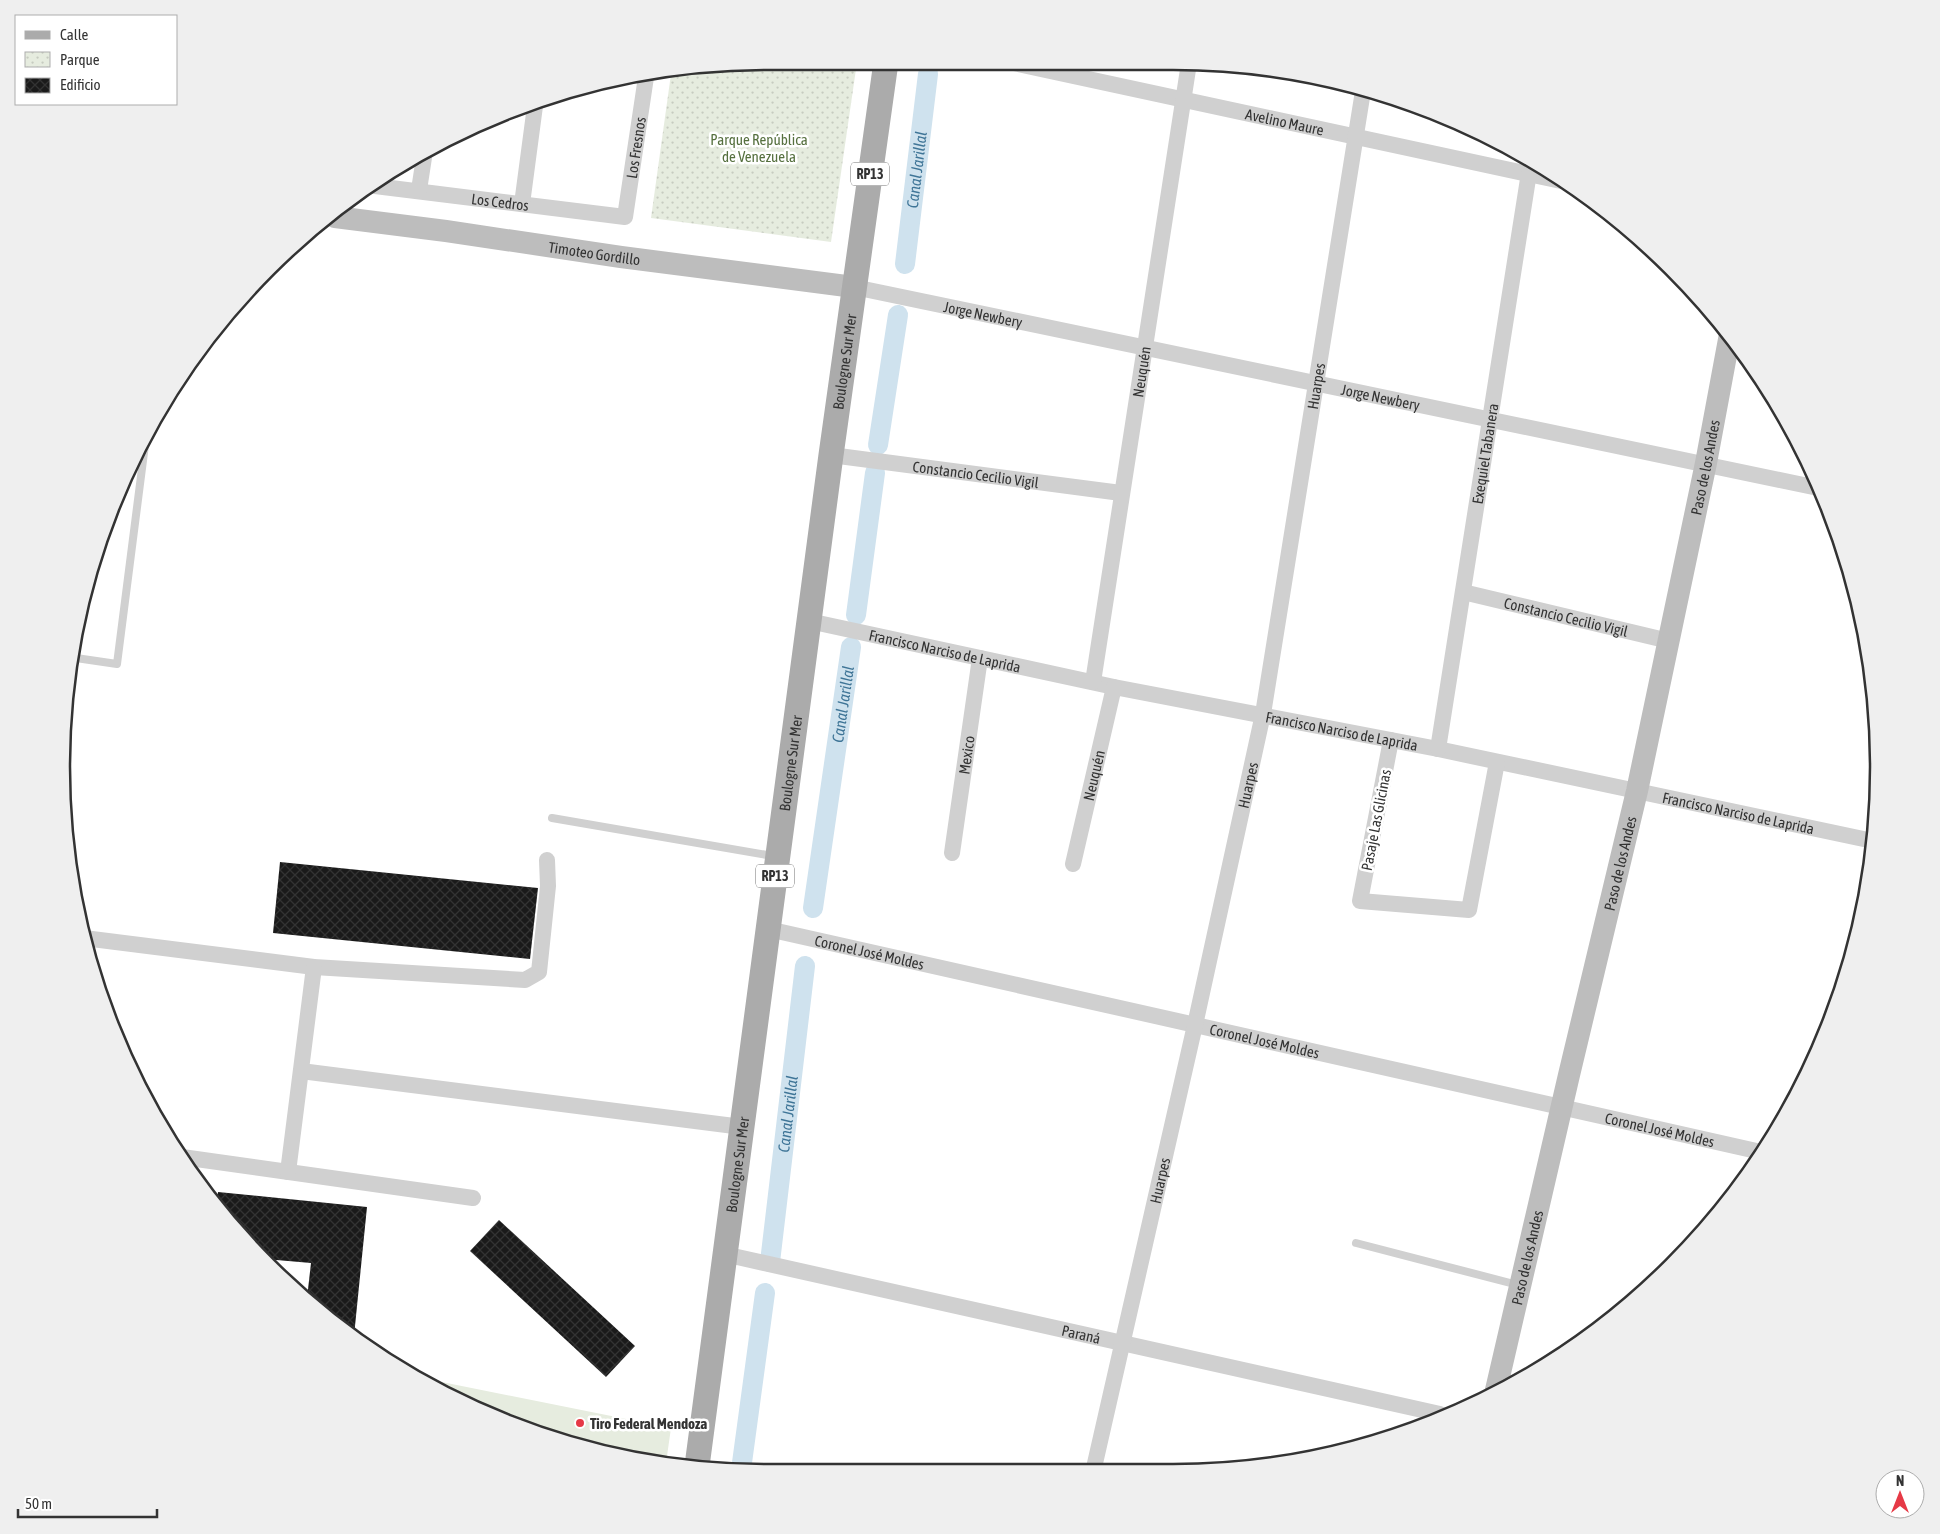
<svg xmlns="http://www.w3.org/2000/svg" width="1940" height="1534" viewBox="0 0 1940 1534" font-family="'Asap Condensed',sans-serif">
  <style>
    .grass { fill: #e6ecdf }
    .park { fill: url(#park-dots) }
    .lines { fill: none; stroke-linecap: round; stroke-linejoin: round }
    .canal { stroke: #cfe2ee; stroke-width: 20 }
    .building { fill: url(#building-cross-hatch) }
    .lane { stroke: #d0d0d0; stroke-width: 8 }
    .street { stroke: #d0d0d0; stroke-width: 16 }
    .secondary { stroke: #bdbdbd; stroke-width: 22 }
    .primary { stroke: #ababab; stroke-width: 25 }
    .poi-dot { fill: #e63946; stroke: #fff; stroke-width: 2 }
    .labels { text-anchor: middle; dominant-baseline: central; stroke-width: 5; stroke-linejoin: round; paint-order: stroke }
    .shield { fill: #fff; stroke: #707070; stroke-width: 1 }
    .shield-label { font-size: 14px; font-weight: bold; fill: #333 }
    .street-label { font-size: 15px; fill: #333; stroke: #fff }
    .park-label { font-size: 15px; fill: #56703f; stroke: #fff }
    .poi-label { font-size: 15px; font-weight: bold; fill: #333; stroke: #fff; text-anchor: start }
    .water-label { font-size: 16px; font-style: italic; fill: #3f7597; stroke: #fff }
    .rim { fill: none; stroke: #333; stroke-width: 2.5 }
  </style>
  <defs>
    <pattern id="park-dots" width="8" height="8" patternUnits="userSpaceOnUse" patternTransform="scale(1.25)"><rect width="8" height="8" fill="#e6ecdf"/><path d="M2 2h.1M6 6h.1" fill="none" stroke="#c6cbc0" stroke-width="1.8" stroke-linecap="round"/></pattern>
    <pattern id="building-cross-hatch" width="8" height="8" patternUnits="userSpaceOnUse" patternTransform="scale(1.25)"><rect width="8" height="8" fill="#1a1a1a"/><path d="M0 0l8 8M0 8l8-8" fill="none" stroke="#333"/></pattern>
  </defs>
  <rect width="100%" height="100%" fill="#fff"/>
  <!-- grass -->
  <polygon class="grass" points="427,1379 671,1428 666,1463 630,1459 497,1419"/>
  <!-- park -->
  <polygon class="park" points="767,61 857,62 831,242 651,218 671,74"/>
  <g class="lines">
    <!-- canal -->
    <g class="canal">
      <path id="s1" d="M 905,264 L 928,74"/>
      <polyline points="878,445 898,315"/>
      <polyline points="856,615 875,473"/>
      <path id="s2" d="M 813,908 L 851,647"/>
      <path id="s3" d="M 770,1262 L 805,966"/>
      <polyline points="741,1470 765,1293"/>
    </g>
  </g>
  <!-- building -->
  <g class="building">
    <polygon points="280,862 538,888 530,959 273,933"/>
    <polygon points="218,1192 367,1207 354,1336 338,1327 307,1298 311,1263 265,1259 236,1232 217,1205"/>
    <polygon points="499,1220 635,1346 606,1377 470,1251"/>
  </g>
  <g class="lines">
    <!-- lane -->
    <g class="lane">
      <polyline points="76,658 117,664 146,437"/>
      <polyline points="552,818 773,856"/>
      <polyline points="1356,1243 1518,1285"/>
    </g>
    <!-- street -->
    <g class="street">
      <path id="s4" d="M 1009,62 L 1561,181"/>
      <path id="s5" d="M 375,186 L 625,217 L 646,77"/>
      <polyline points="419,190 425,151"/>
      <polyline points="522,204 535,106"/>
      <path id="s6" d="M 854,287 L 1818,488"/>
      <path id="s7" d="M 831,455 L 1121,493"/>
      <path id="s8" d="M 1463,592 L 1669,641"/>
      <path id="s9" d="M 809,621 L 1114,687 L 1438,749 L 1873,841"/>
      <path id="s10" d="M 1093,682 L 1189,63"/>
      <polyline points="1391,740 1360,901 1469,910 1497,762"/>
      <path id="s11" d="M 1438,749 L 1531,160"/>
      <path id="s12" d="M 952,853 L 980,658"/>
      <path id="s13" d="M 1073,864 L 1114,687"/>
      <path id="s14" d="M 768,929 L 1761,1152"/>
      <polyline points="84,938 314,967 525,980 539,972 548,886 547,860"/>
      <polyline points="301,1071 742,1127"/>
      <polyline points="182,1157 473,1198"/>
      <polyline points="288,1172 314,967"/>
      <path id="s15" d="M 724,1254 L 1440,1414"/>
      <path id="s16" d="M 1093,1472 L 1195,1025 L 1263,714 L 1363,91"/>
    </g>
    <!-- secondary -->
    <g class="secondary">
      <path id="s17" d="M 335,217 L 446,231 L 621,257 L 854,287"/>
      <path id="s18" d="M 1496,1390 L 1569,1075 L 1637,791 L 1706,463 L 1730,334"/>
    </g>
    <!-- primary -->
    <path class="primary" id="s19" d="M 697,1466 L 831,455 L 886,62"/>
  </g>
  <!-- markers -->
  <circle class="poi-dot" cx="580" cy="1423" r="5"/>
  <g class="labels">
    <!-- shield labels -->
    <g class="shield">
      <rect x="851" y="162.5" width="38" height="23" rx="4"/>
      <rect x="756" y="864.5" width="38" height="23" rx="4"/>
    </g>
    <g class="shield-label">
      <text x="870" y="174">RP13</text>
      <text x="775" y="876">RP13</text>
    </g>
    <!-- street labels -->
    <g class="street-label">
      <text stroke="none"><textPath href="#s4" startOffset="282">Avelino Maure</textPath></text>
      <text stroke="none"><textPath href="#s5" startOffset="322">Los Fresnos</textPath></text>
      <text stroke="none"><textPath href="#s5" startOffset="126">Los Cedros</textPath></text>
      <text stroke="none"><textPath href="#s17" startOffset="262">Timoteo Gordillo</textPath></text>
      <text stroke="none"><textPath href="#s6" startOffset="132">Jorge Newbery</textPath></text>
      <text stroke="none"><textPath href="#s19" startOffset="1114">Boulogne Sur Mer</textPath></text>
      <text stroke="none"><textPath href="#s10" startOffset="314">Neuquén</textPath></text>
      <text stroke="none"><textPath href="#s16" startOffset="1109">Huarpes</textPath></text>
      <text stroke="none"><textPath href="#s6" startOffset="538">Jorge Newbery</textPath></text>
      <text stroke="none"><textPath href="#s11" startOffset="299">Exequiel Tabanera</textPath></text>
      <text stroke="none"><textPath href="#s18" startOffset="946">Paso de los Andes</textPath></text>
      <text stroke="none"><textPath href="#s7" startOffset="146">Constancio Cecilio Vigil</textPath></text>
      <text stroke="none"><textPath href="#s8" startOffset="106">Constancio Cecilio Vigil</textPath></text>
      <text stroke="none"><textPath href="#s9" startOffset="139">Francisco Narciso de Laprida</textPath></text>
      <text stroke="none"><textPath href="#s9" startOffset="544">Francisco Narciso de Laprida</textPath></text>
      <text stroke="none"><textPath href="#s12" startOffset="99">Mexico</textPath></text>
      <text stroke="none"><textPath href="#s19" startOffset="709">Boulogne Sur Mer</textPath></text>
      <text stroke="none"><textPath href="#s13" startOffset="91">Neuquén</textPath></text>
      <text stroke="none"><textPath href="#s16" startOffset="704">Huarpes</textPath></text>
      <text stroke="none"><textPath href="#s9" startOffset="949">Francisco Narciso de Laprida</textPath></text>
      <text transform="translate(1376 820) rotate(-79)">Pasaje Las Glicinas</text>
      <text stroke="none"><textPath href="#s18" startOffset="541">Paso de los Andes</textPath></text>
      <text stroke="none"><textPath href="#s14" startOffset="104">Coronel José Moldes</textPath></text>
      <text stroke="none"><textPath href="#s14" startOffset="509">Coronel José Moldes</textPath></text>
      <text stroke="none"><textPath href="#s14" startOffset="914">Coronel José Moldes</textPath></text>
      <text stroke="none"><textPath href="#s19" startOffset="304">Boulogne Sur Mer</textPath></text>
      <text stroke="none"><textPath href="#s16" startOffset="299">Huarpes</textPath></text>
      <text stroke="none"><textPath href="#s18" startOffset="136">Paso de los Andes</textPath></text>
      <text stroke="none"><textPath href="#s15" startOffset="366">Paraná</textPath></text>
    </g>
    <!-- park labels -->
    <g class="park-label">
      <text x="759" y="139">Parque República<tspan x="759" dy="17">de Venezuela</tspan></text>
    </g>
    <!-- poi labels -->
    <g class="poi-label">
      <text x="590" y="1423">Tiro Federal Mendoza</text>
    </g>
    <!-- water labels -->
    <g class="water-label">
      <text stroke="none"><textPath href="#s1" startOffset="95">Canal Jarillal</textPath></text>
      <text stroke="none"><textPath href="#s2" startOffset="206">Canal Jarillal</textPath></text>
      <text stroke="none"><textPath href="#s3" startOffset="149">Canal Jarillal</textPath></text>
    </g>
  </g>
  <!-- crop -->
  <path d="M0 0H1940V1534H0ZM767 70H1173A697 697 0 0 1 1870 767V767A697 697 0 0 1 1173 1464H767A697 697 0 0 1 70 767V767A697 697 0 0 1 767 70Z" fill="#efefef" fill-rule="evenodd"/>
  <path class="rim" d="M767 70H1173A697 697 0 0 1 1870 767V767A697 697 0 0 1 1173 1464H767A697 697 0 0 1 70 767V767A697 697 0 0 1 767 70Z"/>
  <!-- legend -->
  <rect x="15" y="15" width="162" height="90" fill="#ffffff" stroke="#adadad"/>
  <rect x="25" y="31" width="25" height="8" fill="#ababab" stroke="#adadad"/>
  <text x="60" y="40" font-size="15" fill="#333333">Calle</text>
  <rect x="25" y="52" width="25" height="15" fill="url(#park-dots)" stroke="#adadad"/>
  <text x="60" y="65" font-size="15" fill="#333333">Parque</text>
  <rect x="25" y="78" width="25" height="15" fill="url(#building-cross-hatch)" stroke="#adadad"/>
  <text x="60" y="90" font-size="15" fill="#333333">Edificio</text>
  <!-- north arrow -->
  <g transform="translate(1900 1494)"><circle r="24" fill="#ffffff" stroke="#adadad"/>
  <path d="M0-4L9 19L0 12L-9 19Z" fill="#e63946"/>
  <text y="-8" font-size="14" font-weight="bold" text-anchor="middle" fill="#333333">N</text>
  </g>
  <!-- scale -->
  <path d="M18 1509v8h139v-8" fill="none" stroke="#333333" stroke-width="2.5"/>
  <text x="25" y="1509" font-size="15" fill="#333333" stroke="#ffffff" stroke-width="4" paint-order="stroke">50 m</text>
</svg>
